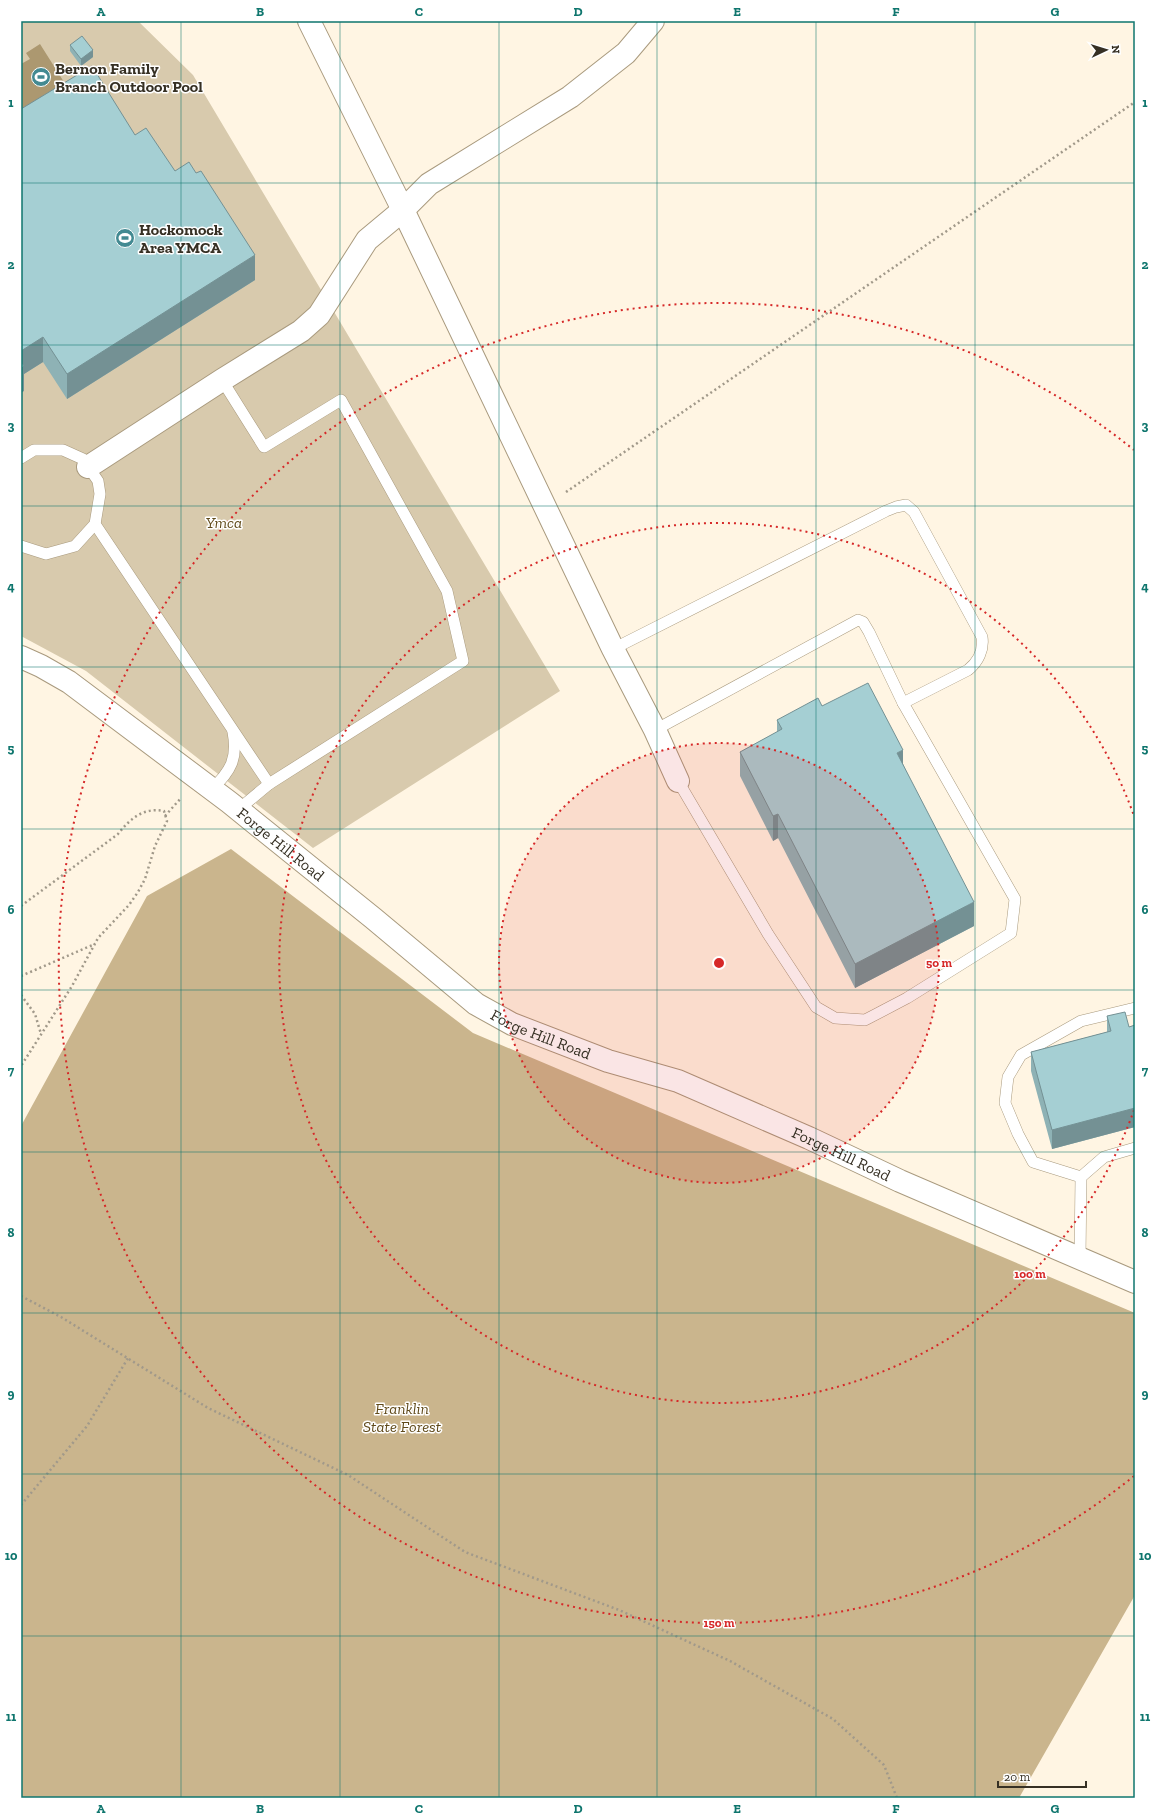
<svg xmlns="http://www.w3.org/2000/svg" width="1156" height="1819" viewBox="0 0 1156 1819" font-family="'Zilla Slab',serif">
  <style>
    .green { fill: #d8caad }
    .forest { fill: #cab58d }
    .water { fill: #ac9870 }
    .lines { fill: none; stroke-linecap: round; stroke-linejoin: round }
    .service-casing { stroke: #a99a7e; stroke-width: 12 }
    .minor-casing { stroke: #a99a7e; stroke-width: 24 }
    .path { stroke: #a1998a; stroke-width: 2.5; stroke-dasharray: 2 3; stroke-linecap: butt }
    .service { stroke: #fff; stroke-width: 11 }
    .minor { stroke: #fff; stroke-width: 22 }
    .wall { fill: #8eb2b5 }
    .shaded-wall { fill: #749194 }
    .building { fill: #a5cfd3; stroke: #749194 }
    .grid { fill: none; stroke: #0f766e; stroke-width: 1; stroke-opacity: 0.55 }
    .ring { fill: none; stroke: #d62828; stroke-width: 2; stroke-dasharray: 2 4 }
    .labels { text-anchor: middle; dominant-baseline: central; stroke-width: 3; stroke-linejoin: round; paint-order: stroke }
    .poi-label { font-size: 16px; font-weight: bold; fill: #363024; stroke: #fff; text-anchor: start }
    .park-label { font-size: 16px; font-style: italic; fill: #604a1a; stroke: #fff }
    .street-label { font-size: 16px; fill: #363024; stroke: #fff }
    .centre { fill: #d62828; stroke: #fff; stroke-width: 2 }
    .ring-label { font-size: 12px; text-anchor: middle; font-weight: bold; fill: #d62828; stroke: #fff; stroke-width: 3; stroke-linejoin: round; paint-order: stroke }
    .neatline { fill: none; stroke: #0f766e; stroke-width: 1.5 }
    .grid-label { font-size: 13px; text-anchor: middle; font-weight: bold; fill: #0f766e }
  </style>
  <rect width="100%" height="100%" fill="#fff5e3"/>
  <!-- green -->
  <polygon class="green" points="21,21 138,21 193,75 560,691 313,848 86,671 21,636"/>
  <!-- forest -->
  <polygon class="forest" points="231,849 473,1033 1135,1313 1135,1595 1019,1798 21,1798 21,1126 147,896"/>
  <!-- water -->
  <polygon class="water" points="40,44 69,90 21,119 21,64 30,59 26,53"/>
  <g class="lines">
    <!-- service casing -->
    <g class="service-casing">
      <g id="service">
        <polyline points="21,458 34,450 63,450 83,459 98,481 100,494 95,524 75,546 46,554 21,546"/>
        <polyline points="95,524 269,784 463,661 447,591 341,400 264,447 222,380"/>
        <path d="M 613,649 L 886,511 L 896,507 L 906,505 L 914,512 L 982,637 C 984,650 978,662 968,670 L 903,703 L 1015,899 L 1011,933 L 907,998 L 865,1020 L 835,1018 L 816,1007 L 768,934 L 678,781"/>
        <polyline points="655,730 858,620 863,622 869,632 903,703"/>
        <path d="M 212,789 C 231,771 238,758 233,732"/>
        <polyline points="239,809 269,784"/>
        <polyline points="1081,1177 1033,1162 1018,1134 1005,1103 1008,1077 1021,1055 1081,1021 1135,1008"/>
        <polyline points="1080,1258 1081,1177 1104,1157 1135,1148"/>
      </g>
    </g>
    <!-- minor casing -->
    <g class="minor-casing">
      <g id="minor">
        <polyline points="309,21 403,210 429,184 570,97 626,53 653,21"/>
        <polyline points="88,467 222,380 301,331 319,315 367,240 403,210 613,649 655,730 678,781"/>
        <path id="s1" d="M 21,657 L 41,666 L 69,682 L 229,802 L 373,918 L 476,1004 L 512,1024 L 608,1061 L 678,1081 L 809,1138 L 900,1181 L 1135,1282"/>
      </g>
    </g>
    <!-- path -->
    <g class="path">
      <polyline points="566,492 1135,102"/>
      <polyline points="165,816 181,798"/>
      <path d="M 21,906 L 118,834 C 130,819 143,807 164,811 L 167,821 L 155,846 L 145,879 L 138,892 L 129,905 L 98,938 L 72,986 L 21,1066"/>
      <polyline points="21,976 95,944"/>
      <polyline points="21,995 35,1014 41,1034"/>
      <polyline points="21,1296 61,1317 208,1408 348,1475 465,1552 619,1610 730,1661 833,1719 884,1765 897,1798"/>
      <polyline points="21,1505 87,1426 128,1358"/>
    </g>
    <!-- service -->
    <use href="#service" class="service"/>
    <!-- minor -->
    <use href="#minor" class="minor"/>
  </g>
  <!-- wall -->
  <g class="wall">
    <polygon points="70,45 93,57 81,66 70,51"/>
    <polygon points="21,109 135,135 175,171 255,280 67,399 43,362 24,374 24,391"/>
    <polygon points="822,706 903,764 974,926 855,988 778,838 773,841 740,776 740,752 777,732 777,720"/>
    <polygon points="1107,1016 1129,1027 1135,1025 1135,1127 1052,1149 1031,1071 1031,1052 1107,1032"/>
  </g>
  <!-- shaded-wall -->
  <g class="shaded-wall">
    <polygon points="93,50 93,57 81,66 81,59"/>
    <polygon points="255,255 255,280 67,399 67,374"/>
    <polygon points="43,337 43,362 24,374 24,391 21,393 21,351"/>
    <polygon points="903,750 903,774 897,753"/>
    <polygon points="778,814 778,838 773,841 773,816"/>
    <polygon points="974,902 974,926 855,988 855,964"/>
    <polygon points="1135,1108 1135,1127 1052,1149 1052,1130"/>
  </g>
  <!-- building -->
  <g class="building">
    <polygon points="82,36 93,50 81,59 70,45"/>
    <polygon points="92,66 135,135 146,128 175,171 189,162 196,173 201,171 255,255 67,374 43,337 21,351 21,109"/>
    <polygon points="21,361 24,366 21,369"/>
    <polygon points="868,683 903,750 897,753 974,902 855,964 778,814 773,816 740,752 782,729 777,720 818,698 822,706"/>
    <polygon points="1125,1012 1129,1027 1135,1025 1135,1108 1052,1130 1031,1052 1111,1031 1107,1016"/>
  </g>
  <!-- grid -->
  <path class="grid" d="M 181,21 L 181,1798M 340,21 L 340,1798M 499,21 L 499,1798M 657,21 L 657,1798M 816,21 L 816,1798M 975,21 L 975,1798M 21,183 L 1135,183M 21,345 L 1135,345M 21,506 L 1135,506M 21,667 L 1135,667M 21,829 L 1135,829M 21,990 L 1135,990M 21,1152 L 1135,1152M 21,1313 L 1135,1313M 21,1474 L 1135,1474M 21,1636 L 1135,1636"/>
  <!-- distance rings -->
  <circle cx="719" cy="963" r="220" fill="#d62828" fill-opacity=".12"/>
  <g class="ring">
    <circle cx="719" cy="963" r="220"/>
    <path d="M1134 1110A440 440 0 1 1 1134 816"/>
    <path d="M1134 1476A660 660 0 1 1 1134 450"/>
  </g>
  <!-- icons -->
  <defs>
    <g id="stadium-disc" transform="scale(1)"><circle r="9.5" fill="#438a92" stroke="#fff"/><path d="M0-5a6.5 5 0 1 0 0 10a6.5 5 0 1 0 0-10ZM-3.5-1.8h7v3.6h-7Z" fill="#fff"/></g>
  </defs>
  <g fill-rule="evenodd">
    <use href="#stadium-disc" x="41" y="77"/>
    <use href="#stadium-disc" x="125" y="238"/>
  </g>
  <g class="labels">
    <!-- poi labels -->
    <g class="poi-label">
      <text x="55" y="68">Bernon Family<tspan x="55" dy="18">Branch Outdoor Pool</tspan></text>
      <text x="139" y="229">Hockomock<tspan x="139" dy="18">Area YMCA</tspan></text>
    </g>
    <!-- park labels -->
    <g class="park-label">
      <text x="224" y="522">Ymca</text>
      <text x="402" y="1408">Franklin<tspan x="402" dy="18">State Forest</tspan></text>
    </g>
    <!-- street labels -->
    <g class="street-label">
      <text stroke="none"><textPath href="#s1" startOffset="321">Forge Hill Road</textPath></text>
      <text stroke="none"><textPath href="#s1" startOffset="645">Forge Hill Road</textPath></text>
      <text stroke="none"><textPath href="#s1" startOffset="969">Forge Hill Road</textPath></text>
    </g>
  </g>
  <circle cx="719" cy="963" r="6" class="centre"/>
  <g class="ring-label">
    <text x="939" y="967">50 m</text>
    <text x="1030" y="1278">100 m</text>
    <text x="719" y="1627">150 m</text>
  </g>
  <!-- border -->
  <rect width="1156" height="1819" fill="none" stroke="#ffffff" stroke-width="44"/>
  <!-- north arrow -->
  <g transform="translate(1106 50) rotate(86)" stroke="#ffffff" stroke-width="3" paint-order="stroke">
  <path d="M0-3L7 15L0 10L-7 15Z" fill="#363024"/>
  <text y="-6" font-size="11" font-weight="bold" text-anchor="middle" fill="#363024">N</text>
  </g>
  <!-- scale -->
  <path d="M998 1781v6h88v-6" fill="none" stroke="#363024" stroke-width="2"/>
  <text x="1004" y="1781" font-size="12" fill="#363024" stroke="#ffffff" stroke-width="3" paint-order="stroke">20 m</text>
  <rect x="22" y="22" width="1112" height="1775" class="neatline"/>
  <g class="grid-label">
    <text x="101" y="16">A</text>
    <text x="260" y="16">B</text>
    <text x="419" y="16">C</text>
    <text x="578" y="16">D</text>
    <text x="737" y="16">E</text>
    <text x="896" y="16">F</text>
    <text x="1055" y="16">G</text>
    <text x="11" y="107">1</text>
    <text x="1145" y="107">1</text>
    <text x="11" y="269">2</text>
    <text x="1145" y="269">2</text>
    <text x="11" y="430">3</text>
    <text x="1145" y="430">3</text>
    <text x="11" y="591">4</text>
    <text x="1145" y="591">4</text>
    <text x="11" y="753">5</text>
    <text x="1145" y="753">5</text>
    <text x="11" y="914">6</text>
    <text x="1145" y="914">6</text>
    <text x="11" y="1075">7</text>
    <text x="1145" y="1075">7</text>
    <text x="11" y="1237">8</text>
    <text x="1145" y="1237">8</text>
    <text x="11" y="1398">9</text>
    <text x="1145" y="1398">9</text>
    <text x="11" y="1560">10</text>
    <text x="1145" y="1560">10</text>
    <text x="11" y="1721">11</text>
    <text x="1145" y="1721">11</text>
    <text x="101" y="1813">A</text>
    <text x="260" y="1813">B</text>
    <text x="419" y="1813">C</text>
    <text x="578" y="1813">D</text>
    <text x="737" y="1813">E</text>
    <text x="896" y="1813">F</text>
    <text x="1055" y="1813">G</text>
  </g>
</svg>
